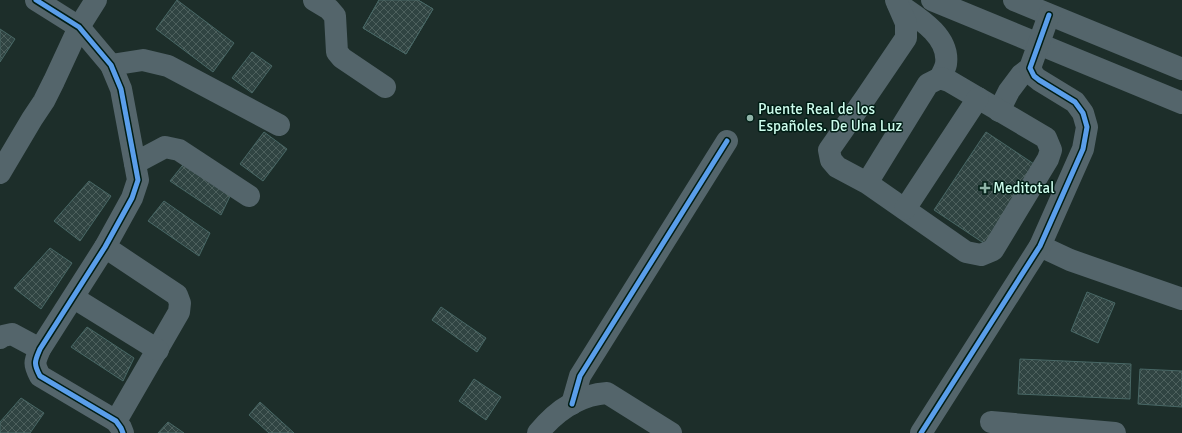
<svg xmlns="http://www.w3.org/2000/svg" width="1182" height="433" viewBox="0 0 1182 433" font-family="Signika,sans-serif">
  <style>
    .building { fill: url(#building-cross-hatch); stroke: #486765 }
    .lines { fill: none; stroke-linecap: round; stroke-linejoin: round }
    .minor { stroke: #54656b; stroke-width: 22 }
    .cycleway-casing { stroke: #001d15; stroke-width: 8 }
    .cycleway { stroke: #5a9eea; stroke-width: 5 }
    .poi-dot { fill: #8fb4a8; stroke: #001d15; stroke-width: 1.5 }
    .labels { text-anchor: middle; dominant-baseline: central; stroke-width: 3; stroke-linejoin: round; paint-order: stroke }
    .poi-label { font-size: 15px; fill: #cdfcec; stroke: #001d15; text-anchor: start }
  </style>
  <defs>
    <pattern id="building-cross-hatch" width="8" height="8" patternUnits="userSpaceOnUse"><rect width="8" height="8" fill="#304442"/><path d="M0 0l8 8M0 8l8-8" fill="none" stroke="#4d605d"/></pattern>
  </defs>
  <rect width="100%" height="100%" fill="#1d2e2a"/>
  <!-- building -->
  <g class="building">
    <polygon points="177,0 234,43 213,72 156,29"/>
    <polygon points="379,0 418,0 433,9 406,54 363,28"/>
    <polygon points="379,0 418,0 433,9 406,54 363,28"/>
    <polygon points="0,29 15,39 0,62"/>
    <polygon points="252,52 272,66 252,93 232,78"/>
    <polygon points="264,132 287,149 263,181 240,164"/>
    <polygon points="986,132 1037,166 985,244 934,210"/>
    <polygon points="186,161 232,192 221,215 170,181"/>
    <polygon points="89,181 111,196 80,241 54,221"/>
    <polygon points="164,201 210,233 199,256 148,221"/>
    <polygon points="50,248 72,263 41,309 14,288"/>
    <polygon points="1087,292 1115,303 1098,343 1071,331"/>
    <polygon points="441,307 486,338 477,352 432,320"/>
    <polygon points="87,327 134,358 123,381 71,347"/>
    <polygon points="1020,359 1131,364 1130,399 1018,394"/>
    <polygon points="1140,369 1182,371 1182,407 1138,404"/>
    <polygon points="474,379 501,397 486,420 459,401"/>
    <polygon points="21,398 44,413 30,433 0,433 0,422"/>
    <polygon points="260,402 294,433 269,433 249,415"/>
    <polygon points="168,422 184,433 158,433"/>
  </g>
  <g class="lines">
    <!-- minor -->
    <g class="minor">
      <path d="M 36,0 L 79,27 L 111,65 L 121,89 L 138,180 L 132,198 L 105,247 L 40,349 C 35,361 33,363 40,376 L 116,421 L 121,428 L 123,433"/>
      <polyline points="314,0 329,9 335,16 337,52 342,58 385,87"/>
      <polyline points="932,0 1182,103"/>
      <polyline points="1014,0 1182,69"/>
      <path d="M 898,4 C 917,17 950,36 946,64 C 945,69 942,74 940,78"/>
      <polyline points="111,65 143,60 168,66 279,125"/>
      <polyline points="999,111 1009,91 1021,75 1030,68 1049,15"/>
      <polyline points="135,163 165,147 179,150 249,196"/>
      <polyline points="0,173 32,119 44,101 54,81 79,27 96,0"/>
      <polyline points="867,183 928,84 940,78 949,81 1046,138 1051,150 1048,159 993,250 981,255 966,252 867,183 837,167 831,160 829,150 866,97 906,38 906,23 896,0"/>
      <polyline points="905,209 978,98"/>
      <polyline points="1040,246 1070,260 1182,299"/>
      <polyline points="105,247 177,295 180,303 179,312 116,421"/>
      <polyline points="74,298 158,350"/>
      <polyline points="0,338 3,336 12,334 40,349"/>
      <polyline points="572,404 580,376 727,141"/>
      <polyline points="991,422 1115,433"/>
      <path d="M 538,433 C 556,411 578,395 607,393 L 671,433"/>
      <polyline points="921,433 1040,246 1083,149 1087,127 1083,113 1075,102 1039,80 1034,76 1030,68"/>
    </g>
    <!-- cycleway casing -->
    <g class="cycleway-casing">
      <g id="cycleway">
        <path d="M 36,0 L 79,27 L 111,65 L 121,89 L 138,180 L 132,198 L 105,247 L 40,349 C 35,361 33,363 40,376 L 116,421 L 121,428 L 123,433"/>
        <polyline points="572,404 580,376 727,141"/>
        <polyline points="921,433 1040,246 1083,149 1087,127 1083,113 1075,102 1039,80 1034,76 1030,68 1049,15"/>
      </g>
    </g>
    <!-- cycleway -->
    <use href="#cycleway" class="cycleway"/>
  </g>
  <!-- markers -->
  <g class="poi-dot">
    <circle cx="750" cy="118" r="4"/>
    <path d="M983 182h4v4h4v4h-4v4h-4v-4h-4v-4h4z"/>
  </g>
  <g class="labels">
    <!-- poi labels -->
    <g class="poi-label">
      <text x="758" y="109">Puente Real de los<tspan x="758" dy="17">Españoles. De Una Luz</tspan></text>
      <text x="993" y="188">Meditotal</text>
    </g>
  </g>
</svg>
